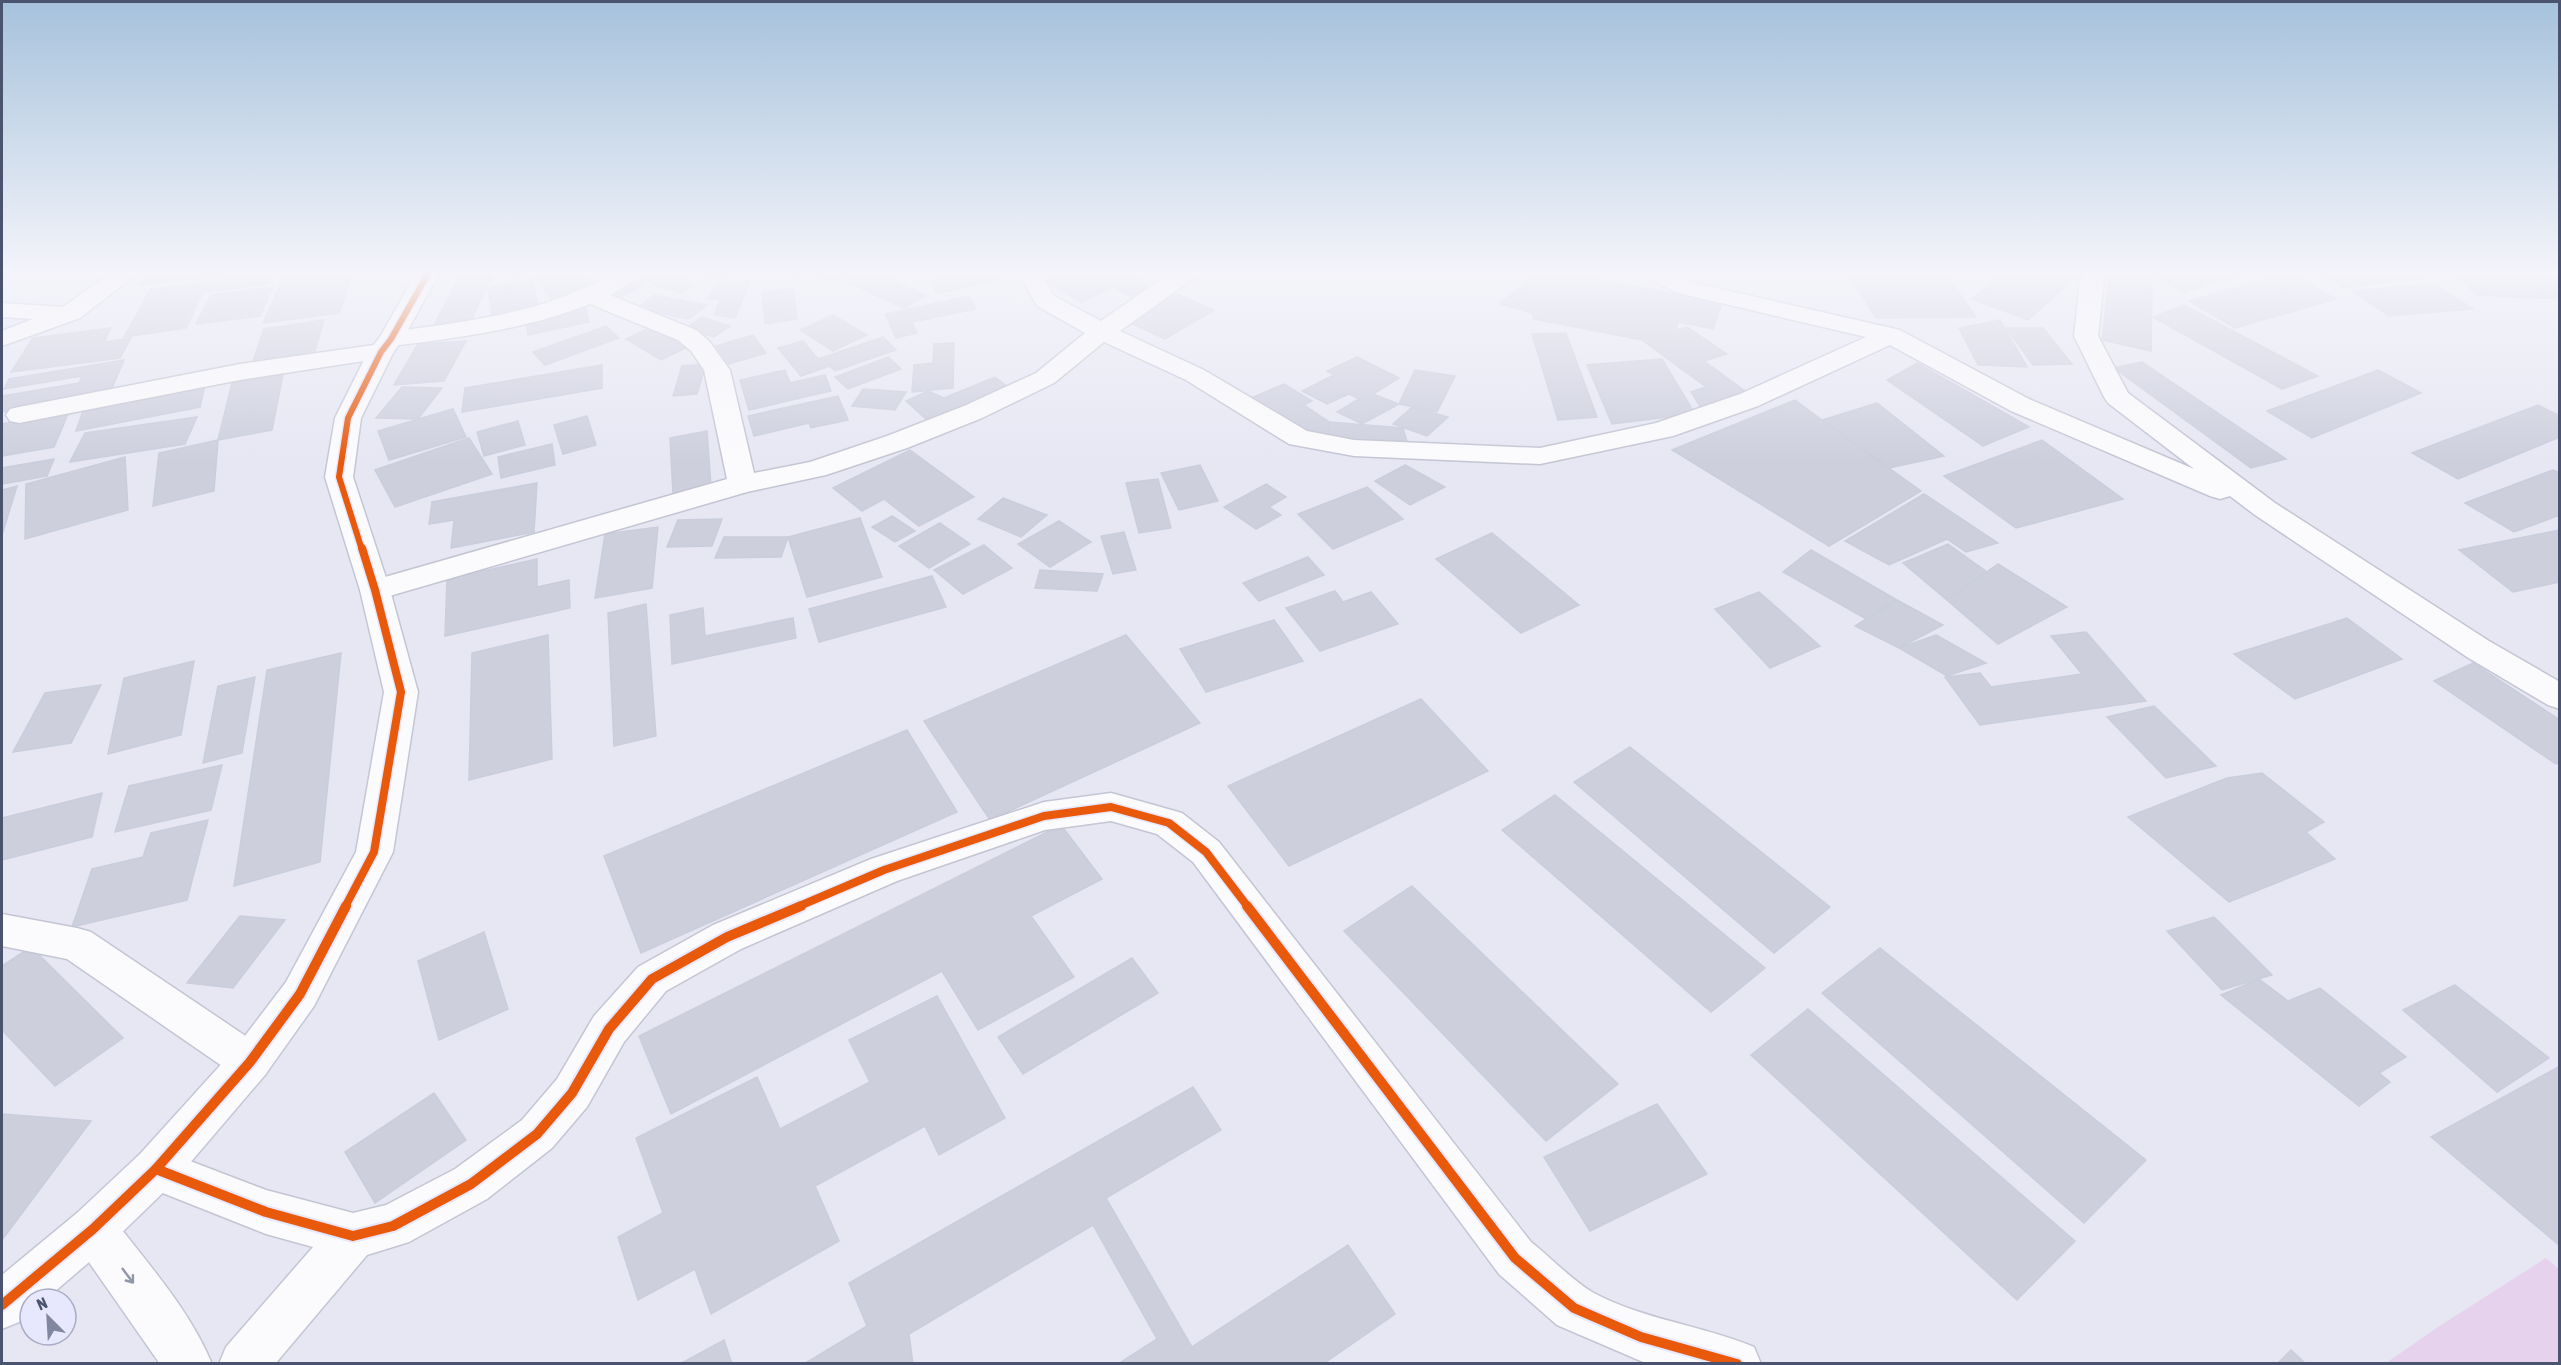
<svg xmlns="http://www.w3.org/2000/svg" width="2561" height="1365" viewBox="0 0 2561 1365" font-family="'Asap Condensed',sans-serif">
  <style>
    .green { fill: #e6d2ec }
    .building { fill: #cdcfdd; stroke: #cacddc; stroke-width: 1.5 }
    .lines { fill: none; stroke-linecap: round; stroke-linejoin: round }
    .street-casing { stroke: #c3c5d2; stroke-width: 3 }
    .secondary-casing { stroke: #c3c6d4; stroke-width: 3 }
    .street { fill: #fbfbfd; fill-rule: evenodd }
    .secondary { fill: #fbfbfd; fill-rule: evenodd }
    .cycleway-far2-casing { stroke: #e7e7fd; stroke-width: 9 }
    .cycleway-far1-casing { stroke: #e7e7fd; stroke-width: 11 }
    .cycleway-casing { stroke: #e7e7fd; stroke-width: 14 }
    .cycleway-far2 { stroke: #e8590c; stroke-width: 6 }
    .cycleway-far1 { stroke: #e8590c; stroke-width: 8 }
    .cycleway { stroke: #e8590c; stroke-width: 10 }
    .oneway { stroke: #9197a8 }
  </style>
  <rect width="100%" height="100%" fill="#e7e7f4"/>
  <!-- green -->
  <polygon class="green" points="2546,1258 2559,1269 2559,1363 2386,1363 2441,1325"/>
  <!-- building -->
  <g class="building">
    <polygon points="148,270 266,270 139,285"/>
    <polygon points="354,270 339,313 263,323 283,279"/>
    <polygon points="495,270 470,322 434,325 462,272"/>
    <polygon points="510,270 542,270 512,277"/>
    <polygon points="567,270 579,270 595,290 554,302 537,279"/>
    <polygon points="665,270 701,270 683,280 662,272"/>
    <polygon points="733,270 734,274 709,279 705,271"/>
    <polygon points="790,270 821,270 821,271 792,277"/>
    <polygon points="823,270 855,270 833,282 814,274"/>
    <polygon points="868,270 910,270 891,280 926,296 904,308 846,282"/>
    <polygon points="951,270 995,270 1001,279 937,294 930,282 955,276"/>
    <polygon points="1072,270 1120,270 1154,288 1133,298 1113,287 1082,302 1046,282"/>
    <polygon points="1943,270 1976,317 1876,318 1847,271"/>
    <polygon points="2008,270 2071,270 2080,273 2028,320 1971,299"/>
    <polygon points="2110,270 2152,278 2151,351 2102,340"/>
    <polygon points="2154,270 2261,270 2184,292 2148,272"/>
    <polygon points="2316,270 2410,270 2422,278 2344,288"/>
    <polygon points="2452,270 2560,275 2560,299 2476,295"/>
    <polygon points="644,272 659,277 621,297 607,291"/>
    <polygon points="1557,272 1722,303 1713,329 1678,322 1676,330 1687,327 1727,354 1704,361 1748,393 1703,411 1691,392 1706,387 1642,340 1534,319 1532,313 1500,304 1528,280"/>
    <polygon points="2288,273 2336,299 2235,328 2189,301"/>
    <polygon points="272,274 268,284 203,292 186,328 124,337 150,290"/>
    <polygon points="664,277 695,285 682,293 652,284"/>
    <polygon points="532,279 538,305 492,314 488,288"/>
    <polygon points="751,280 735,318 714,315 721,299 709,299 718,281"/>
    <polygon points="2434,284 2473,309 2389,316 2352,291"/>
    <polygon points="273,287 260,316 196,324 211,295"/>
    <polygon points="793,288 797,319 765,324 762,293"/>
    <polygon points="1177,294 1214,310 1165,339 1128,322"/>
    <polygon points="654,295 707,305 689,319 636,309"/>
    <polygon points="969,296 976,309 912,322 917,333 896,338 885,314"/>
    <polygon points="2184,305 2318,376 2282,389 2153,317"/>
    <polygon points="586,307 589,322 528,335 526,319"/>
    <polygon points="833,315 867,335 833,351 800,330"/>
    <polygon points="702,317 730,326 714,337 686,328"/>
    <polygon points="324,320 314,354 252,364 264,329"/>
    <polygon points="2000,320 2027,367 1978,365 1959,328"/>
    <polygon points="606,326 619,338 545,365 533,352"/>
    <polygon points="651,327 686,348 661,360 626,339"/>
    <polygon points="111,328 104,342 131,338 120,358 11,372 33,338"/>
    <polygon points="2006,328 2043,328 2072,364 2033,365"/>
    <polygon points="1566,333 1597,417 1558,420 1532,334"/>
    <polygon points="753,335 766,353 729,364 716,346"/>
    <polygon points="883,337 896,350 835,371 830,366 801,376 778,348 803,341 818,359"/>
    <polygon points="466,341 444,381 394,385 418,344"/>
    <polygon points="954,343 953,388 912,392 914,365 933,363 934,344"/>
    <polygon points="888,357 901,369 848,389 835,377"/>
    <polygon points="1357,357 1399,378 1373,394 1399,404 1362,424 1337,412 1359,399 1349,394 1327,404 1302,391 1334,375 1327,371"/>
    <polygon points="1662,359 1695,414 1612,424 1587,365"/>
    <polygon points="124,360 110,393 2,412 3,396 79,383 82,376 4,389 9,379"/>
    <polygon points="2142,362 2286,459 2251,468 2114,368"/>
    <polygon points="1917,363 2029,427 1983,446 1887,380"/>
    <polygon points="706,364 697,394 673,396 682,366"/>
    <polygon points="602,365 602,388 462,412 465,388"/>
    <polygon points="785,370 790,383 825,375 831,391 749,410 740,380"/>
    <polygon points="1415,370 1455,376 1437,412 1399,404"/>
    <polygon points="2378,370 2421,393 2312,438 2267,411"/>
    <polygon points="283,374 272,430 218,440 232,383"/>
    <polygon points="995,377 1009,388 928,421 906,401 928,391 944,398"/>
    <polygon points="1284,384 1312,401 1304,405 1329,422 1328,441 1309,438 1246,400"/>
    <polygon points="205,385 200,407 76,431 84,408"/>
    <polygon points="402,387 442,388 418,419 376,418"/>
    <polygon points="863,389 906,392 895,410 852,406"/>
    <polygon points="838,396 848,420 811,428 809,423 754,436 748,416"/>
    <polygon points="1795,400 1822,420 1921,491 1829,546 1672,450"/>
    <polygon points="1877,403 1944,456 1889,468 1822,420"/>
    <polygon points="2538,405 2560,416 2560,437 2458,479 2412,453"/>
    <polygon points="1412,407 1448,417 1427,436 1393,424"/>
    <polygon points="453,409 466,437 389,460 378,431"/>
    <polygon points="69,412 54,447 2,456 2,424"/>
    <polygon points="587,416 596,445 563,454 554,425"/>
    <polygon points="197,417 185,444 70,462 85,433"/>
    <polygon points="518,421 525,445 484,456 477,432"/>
    <polygon points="1329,422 1403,428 1408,445 1328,441"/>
    <polygon points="707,431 711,487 673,494 670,438"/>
    <polygon points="469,438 492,474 395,507 375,470"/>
    <polygon points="218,440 214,491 153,506 159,453"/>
    <polygon points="2042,440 2123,499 2016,528 1944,476"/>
    <polygon points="552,444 555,465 501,478 498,457"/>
    <polygon points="910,450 974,497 919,526 884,499 862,511 833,488"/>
    <polygon points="125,457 128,510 25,539 26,484"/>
    <polygon points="54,459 47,476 2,484 2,468"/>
    <polygon points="1200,465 1218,501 1179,510 1161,473"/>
    <polygon points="1405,465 1445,487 1410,505 1375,481"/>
    <polygon points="2553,470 2560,473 2560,515 2514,532 2465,503"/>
    <polygon points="1158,479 1171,528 1139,533 1126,483"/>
    <polygon points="537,483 534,532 451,548 454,520 429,524 432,502"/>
    <polygon points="1266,484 1286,497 1269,507 1281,515 1256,529 1224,507"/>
    <polygon points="17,486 2,535 2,490"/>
    <polygon points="1367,487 1403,519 1333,549 1298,514"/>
    <polygon points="1924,494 1998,543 1966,552 1947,539 1889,565 1845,541"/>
    <polygon points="1003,498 1047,515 1021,537 978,519"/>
    <polygon points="892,516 915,531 895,542 872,527"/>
    <polygon points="860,518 882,577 807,597 788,537"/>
    <polygon points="722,519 712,546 667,547 678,520"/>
    <polygon points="1059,521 1091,542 1050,567 1018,544"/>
    <polygon points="940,523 970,544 929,568 899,546"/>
    <polygon points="658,527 652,588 595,598 605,534"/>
    <polygon points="2560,530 2560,582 2513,592 2459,550"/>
    <polygon points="1124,532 1136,570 1113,574 1101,536"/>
    <polygon points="1492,533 1579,605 1521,633 1436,559"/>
    <polygon points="724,537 788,537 781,557 715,558"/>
    <polygon points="1948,544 1987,572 1947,600 1903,563"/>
    <polygon points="984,545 1012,568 963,594 934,570"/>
    <polygon points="1811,550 1897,600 1866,619 1783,572"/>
    <polygon points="1308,557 1324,575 1259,601 1243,583"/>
    <polygon points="537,559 537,587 569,580 570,608 445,636 447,579"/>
    <polygon points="1998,564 2067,607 1998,644 1947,600"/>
    <polygon points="1040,570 1103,574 1097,591 1035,588"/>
    <polygon points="932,576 946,607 819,642 809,609"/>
    <polygon points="1335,591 1343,602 1371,592 1398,624 1320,651 1286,608"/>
    <polygon points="1759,592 1820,646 1770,668 1715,609"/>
    <polygon points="1897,600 1943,625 1899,648 1855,626"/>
    <polygon points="646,604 656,736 614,746 608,613"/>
    <polygon points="703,608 705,636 793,618 796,638 672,664 670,615"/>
    <polygon points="2347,618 2402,659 2295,699 2234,654"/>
    <polygon points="1274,620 1303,661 1206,692 1180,649"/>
    <polygon points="2086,632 2146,701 1980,725 1945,677 1980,673 1991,687 2082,674 2051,636"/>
    <polygon points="548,635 552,759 469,780 472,653"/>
    <polygon points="1126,635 1200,723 990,820 924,721"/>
    <polygon points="1936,635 1986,663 1947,676 1899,648"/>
    <polygon points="341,653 320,862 234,886 267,670"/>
    <polygon points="194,661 181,735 108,754 124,678"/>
    <polygon points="2473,663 2560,720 2560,762 2556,764 2434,681"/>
    <polygon points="255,677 242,753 203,763 218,686"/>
    <polygon points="101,685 71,743 13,752 45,693"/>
    <polygon points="1421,699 1488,771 1289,866 1228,786"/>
    <polygon points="2154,706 2216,766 2166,778 2107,717"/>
    <polygon points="907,730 957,812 641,953 604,856"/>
    <polygon points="1630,747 1830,907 1774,953 1574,782"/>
    <polygon points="222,765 211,810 115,832 129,786"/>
    <polygon points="2262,773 2324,822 2306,832 2335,859 2229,902 2128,817 2227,778"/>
    <polygon points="102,793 92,837 2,860 2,818"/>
    <polygon points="1555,795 1765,968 1711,1012 1502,830"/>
    <polygon points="208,820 187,900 72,927 92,869 143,857 151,833"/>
    <polygon points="1061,825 1102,879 1031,916 1074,977 978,1030 942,971 671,1114 639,1036"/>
    <polygon points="1412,886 1618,1084 1546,1141 1344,931"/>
    <polygon points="240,916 285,920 233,988 187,983"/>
    <polygon points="2214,917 2272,975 2222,990 2167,931"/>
    <polygon points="484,932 508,1009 439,1040 418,961"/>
    <polygon points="31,947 123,1038 55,1086 2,1030 2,966"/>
    <polygon points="1880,948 2146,1160 2084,1223 1822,993"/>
    <polygon points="1132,958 1158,993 1023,1074 998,1037"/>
    <polygon points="2259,979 2288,1001 2320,988 2406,1057 2379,1073 2390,1082 2359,1106 2221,995"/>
    <polygon points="2455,985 2549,1058 2497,1092 2403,1010"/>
    <polygon points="937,996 1005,1118 939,1155 925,1126 815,1186 839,1241 711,1314 695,1269 638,1300 618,1237 663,1213 636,1138 757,1077 780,1129 870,1082 849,1040"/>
    <polygon points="1808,1009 2075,1241 2017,1300 1751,1055"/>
    <polygon points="2560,1066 2560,1246 2431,1137"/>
    <polygon points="1193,1087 1221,1130 1106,1198 1192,1347 1348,1245 1395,1314 1323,1364 1118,1364 1157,1339 1093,1225 909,1334 913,1364 804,1364 867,1326 849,1283"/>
    <polygon points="434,1093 466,1140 375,1203 345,1152"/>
    <polygon points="1657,1104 1707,1174 1590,1231 1544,1157"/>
    <polygon points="2,1114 91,1121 2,1240"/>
    <polygon points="724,1340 732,1364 680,1364"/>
    <polygon points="2291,1350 2306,1364 2277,1364"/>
  </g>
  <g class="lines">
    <!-- street casing -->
    <g class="street-casing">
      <g id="street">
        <polygon points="115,270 142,270 80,318 2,346 2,331 33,319 2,317 2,303 63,307"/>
        <path d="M 618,270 L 646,270 L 643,275 L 610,295 L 696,330 L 709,341 L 730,370 L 754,473 L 810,462 L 887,436 L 964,406 L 1036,373 L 1085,333 L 1037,306 L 1017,270 L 1040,270 L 1054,296 L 1101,321 L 1174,270 L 1201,270 L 1198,275 L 1120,331 L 1204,370 L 1307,431 L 1354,440 L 1540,448 L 1656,423 L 1740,394 L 1866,337 L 1674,292 L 1646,275 L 1643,270 L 1671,270 L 1690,282 L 1900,330 L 2029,399 L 2194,469 L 2108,403 L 2104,397 L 2074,336 L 2080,280 L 2084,270 L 2108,270 L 2104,280 L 2098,336 L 2128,393 L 2275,503 L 2489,641 L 2560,682 L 2560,709 L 2548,705 L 2467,657 L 2255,515 L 2230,496 L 2220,499 L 2210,496 L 2011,411 L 1890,345 L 1758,406 L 1673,436 L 1540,464 L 1354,456 L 1289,444 L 1186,380 L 1104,342 L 1054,383 L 982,418 L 907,448 L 826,475 L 747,492 L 386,597 L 375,600 L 364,597 L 360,590 L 364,583 L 727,479 L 704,370 L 691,351 L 678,340 L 590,304 C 527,329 458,338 391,346 L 382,344 L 379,339 L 382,334 L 391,332 C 470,321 549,313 618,270 Z"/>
        <polygon points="381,344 390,347 394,352 390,357 240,380 19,423 10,421 6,415 10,409 19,407 240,364"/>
        <path d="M 1111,793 L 1182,813 L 1219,842 L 1531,1242 C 1550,1257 1572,1280 1592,1292 C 1643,1320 1702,1325 1754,1347 L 1761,1364 L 1649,1364 L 1641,1361 L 1557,1325 L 1499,1274 L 1193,862 L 1157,834 L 1111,821 L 1045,830 L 897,881 L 741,949 L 666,991 L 624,1042 L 587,1107 L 552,1148 L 487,1199 L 409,1242 L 367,1255 L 275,1364 L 219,1364 L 226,1347 L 313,1247 L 266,1234 L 140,1184 L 134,1169 L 140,1154 L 156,1148 L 266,1190 L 353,1213 L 386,1205 L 455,1169 L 522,1120 L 557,1079 L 594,1016 L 638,967 L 713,925 L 871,859 L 1044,802 Z"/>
        <polygon points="2,914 77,928 91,932 265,1049 271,1062 265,1075 250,1081 235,1075 67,959 2,946"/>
        <path d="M 93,1206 L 109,1213 C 145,1261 189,1308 212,1364 L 160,1364 L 77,1245 L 70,1229 L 77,1213 Z"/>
      </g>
    </g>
    <!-- secondary casing -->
    <g class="secondary-casing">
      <polygon id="secondary" points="418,270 441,270 403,339 393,353 361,418 353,477 390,590 418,692 393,852 314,1006 265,1075 172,1184 109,1245 46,1299 30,1299 30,1312 19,1322 2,1329 2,1275 77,1213 140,1154 235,1049 286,982 356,852 384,692 360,590 325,477 335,418 368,352 380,337"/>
    </g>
    <!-- street -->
    <use href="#street" class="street"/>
    <!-- secondary -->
    <use href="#secondary" class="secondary"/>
    <!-- cycleway-far2 casing -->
    <g class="cycleway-far2-casing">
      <polyline id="cycleway-far2" points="362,550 339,477 348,418 381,352 391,339 430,270"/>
    </g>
    <!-- cycleway-far1 casing -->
    <g class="cycleway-far1-casing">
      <g id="cycleway-far1">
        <polyline points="345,907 374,852 401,692 375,590 362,548"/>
        <polyline points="797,907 884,870 1044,816 1111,807 1169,823 1206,852 1248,907"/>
      </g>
    </g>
    <!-- cycleway casing -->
    <g class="cycleway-casing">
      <g id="cycleway">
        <polyline points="1247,906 1515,1258 1574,1308 1641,1337 1737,1364"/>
        <polyline points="156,1169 266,1212 353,1236 393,1226 471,1184 537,1134 572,1093 609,1029 652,979 727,937 801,906"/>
        <polyline points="2,1305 93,1229 156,1169 250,1062 300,994 346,906"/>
      </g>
    </g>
    <!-- cycleway-far2 -->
    <use href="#cycleway-far2" class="cycleway-far2"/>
    <!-- cycleway-far1 -->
    <use href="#cycleway-far1" class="cycleway-far1"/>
    <!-- cycleway -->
    <use href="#cycleway" class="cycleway"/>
  </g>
  <!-- one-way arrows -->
  <defs><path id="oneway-shaft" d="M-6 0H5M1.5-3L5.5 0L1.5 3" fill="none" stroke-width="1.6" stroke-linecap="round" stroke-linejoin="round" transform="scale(1.5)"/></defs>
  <use class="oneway" href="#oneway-shaft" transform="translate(128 1276) rotate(53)"/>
  <!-- sky -->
  <linearGradient id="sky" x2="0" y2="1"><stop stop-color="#a6c2dc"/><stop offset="0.59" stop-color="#f4f4fa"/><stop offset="1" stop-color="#f4f4fa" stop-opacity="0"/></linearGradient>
  <rect width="2561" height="461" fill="url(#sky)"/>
  <!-- border -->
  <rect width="2561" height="1365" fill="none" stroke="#4a546f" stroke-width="6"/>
  <!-- north arrow -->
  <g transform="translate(48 1317) rotate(336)"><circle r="28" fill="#e7e7fd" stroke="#a8acc4" stroke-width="1.5"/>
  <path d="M0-4.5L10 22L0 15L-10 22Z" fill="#81879e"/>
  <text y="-9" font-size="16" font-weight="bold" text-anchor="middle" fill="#4a546f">N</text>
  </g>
</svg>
